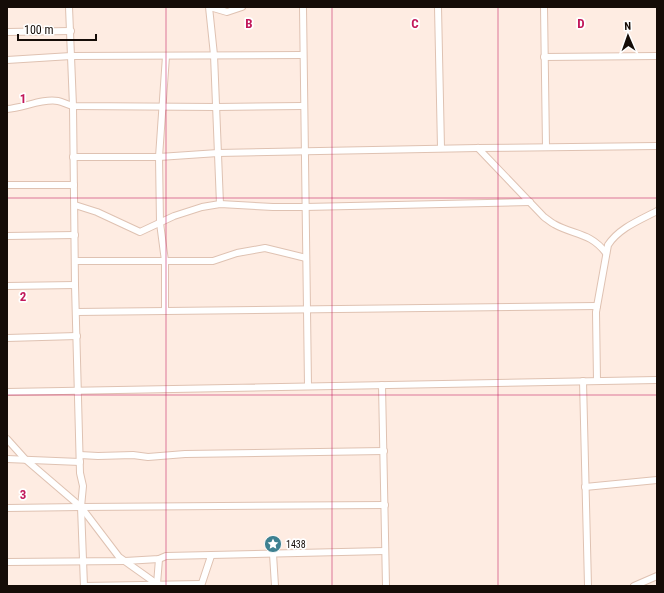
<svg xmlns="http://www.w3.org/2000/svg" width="664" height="593" viewBox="0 0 664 593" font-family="'Roboto Condensed',sans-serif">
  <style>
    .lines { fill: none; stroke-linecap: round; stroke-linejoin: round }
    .minor-casing { stroke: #dfc2b2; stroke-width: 8 }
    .minor { stroke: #fff; stroke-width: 6 }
    .grid { fill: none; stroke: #c2185b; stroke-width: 1; stroke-opacity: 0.55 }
    .labels { text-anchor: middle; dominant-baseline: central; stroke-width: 3.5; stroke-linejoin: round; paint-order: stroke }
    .poi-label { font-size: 10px; fill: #150c07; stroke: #fff; text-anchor: start }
    .grid-label { font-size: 13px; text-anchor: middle; font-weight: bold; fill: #c2185b; stroke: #fff; stroke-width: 3.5; stroke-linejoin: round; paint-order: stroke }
  </style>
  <rect width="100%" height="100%" fill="#feece2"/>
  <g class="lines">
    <!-- minor casing -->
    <g class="minor-casing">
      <g id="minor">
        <polyline points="69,7 73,106 75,285 80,473 83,486 81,507 84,586"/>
        <polyline points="209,7 214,55 220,204"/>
        <polyline points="210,7 227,12 242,7"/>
        <polyline points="303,7 308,386"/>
        <polyline points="438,7 441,148"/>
        <polyline points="544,7 546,147"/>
        <polyline points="7,32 71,31"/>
        <polyline points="544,57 657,56"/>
        <polyline points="7,60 71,56 302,55"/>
        <path d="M 7,109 C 23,108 43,98 58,101 C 63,102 68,105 73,106 L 216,107 L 303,106"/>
        <path d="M 478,148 L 544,217 C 547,219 550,222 554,224 C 573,235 590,232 606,253"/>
        <polyline points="73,157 159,157 218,153 478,148 657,146"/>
        <polyline points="7,185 74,185"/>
        <polyline points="75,205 97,212 140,232 174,216 202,207 220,204 273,207 305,207 530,202"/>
        <polyline points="7,236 75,235"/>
        <polyline points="75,261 213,261 237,253 265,248 306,258"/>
        <polyline points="7,286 75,285"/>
        <polyline points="165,310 165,261 160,223 159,157 166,56"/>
        <polyline points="76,312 597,306"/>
        <polyline points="7,338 77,336"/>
        <polyline points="583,381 588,586"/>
        <path d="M 597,381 L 596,312 L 608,245 C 619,228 640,220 657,211"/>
        <polyline points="382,385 386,586"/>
        <polyline points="7,392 657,380"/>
        <polyline points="7,439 25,459 81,507 119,557 157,584"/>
        <polyline points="80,455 98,456 133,455 148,457 185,454 384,451"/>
        <polyline points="7,459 80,462"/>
        <polyline points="585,487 657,480"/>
        <polyline points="7,508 81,507 385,505"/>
        <polyline points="273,554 275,586"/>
        <polyline points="7,562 125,561 159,559 166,556 385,551"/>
        <polyline points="157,584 159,559"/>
        <polyline points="84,586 201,584"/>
        <polyline points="201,586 211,556"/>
        <polyline points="634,586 657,576"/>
      </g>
    </g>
    <!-- minor -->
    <use href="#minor" class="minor"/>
  </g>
  <!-- grid -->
  <path class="grid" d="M 166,7 L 166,586M 332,7 L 332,586M 498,7 L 498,586M 7,198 L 657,198M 7,395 L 657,395"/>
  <!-- icons -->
  <defs>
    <g id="sight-disc" transform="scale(0.9)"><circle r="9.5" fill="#3d8090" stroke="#fff"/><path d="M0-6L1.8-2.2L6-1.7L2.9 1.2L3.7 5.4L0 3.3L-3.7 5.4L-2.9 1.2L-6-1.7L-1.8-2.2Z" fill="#fff"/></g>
  </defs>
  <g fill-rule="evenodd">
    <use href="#sight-disc" x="273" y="544"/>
  </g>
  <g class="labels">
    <!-- poi labels -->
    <g class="poi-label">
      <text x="286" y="544">1438</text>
    </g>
  </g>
  <g class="grid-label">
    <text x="249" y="28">B</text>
    <text x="415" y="28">C</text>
    <text x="581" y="28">D</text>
    <text x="23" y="103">1</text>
    <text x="23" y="301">2</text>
    <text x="23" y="499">3</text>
  </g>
  <!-- border -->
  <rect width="664" height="593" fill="none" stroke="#150c07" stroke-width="16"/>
  <!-- north arrow -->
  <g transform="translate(628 36) rotate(358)" stroke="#ffffff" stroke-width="3" paint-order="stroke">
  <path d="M0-3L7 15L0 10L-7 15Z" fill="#150c07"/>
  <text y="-6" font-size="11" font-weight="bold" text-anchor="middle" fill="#150c07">N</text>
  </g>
  <!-- scale -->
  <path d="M18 34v6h78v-6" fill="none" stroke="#150c07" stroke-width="2"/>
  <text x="24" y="34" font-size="12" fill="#150c07" stroke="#ffffff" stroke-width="3" paint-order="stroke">100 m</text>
</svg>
